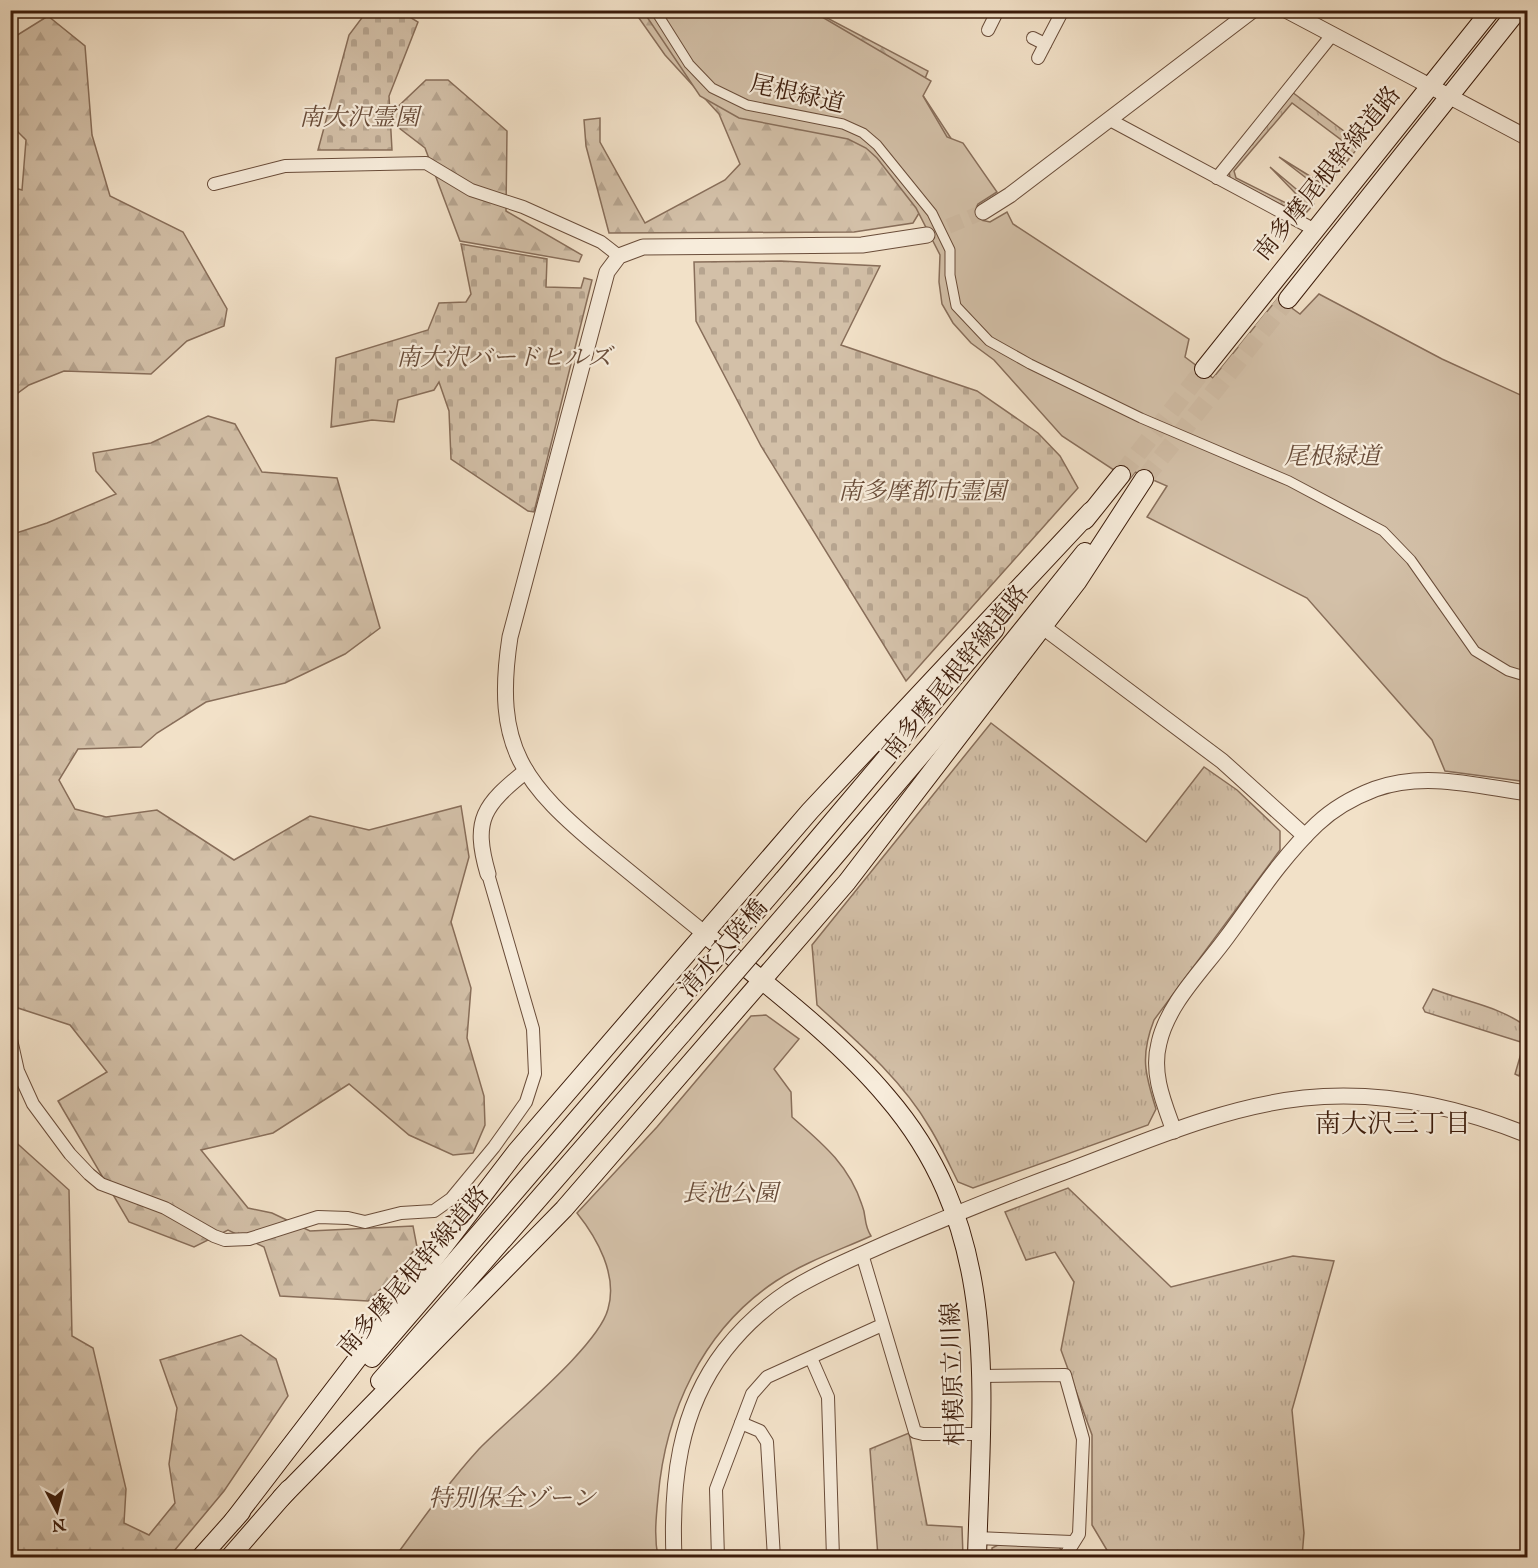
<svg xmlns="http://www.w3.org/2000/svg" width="1538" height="1568" viewBox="0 0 1538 1568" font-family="'IM FELL English','Noto Serif JP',serif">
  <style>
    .grass { fill: url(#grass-tufts); stroke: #886e5a; stroke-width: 1.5 }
    .forest { fill: url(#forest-firs); stroke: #886e5a; stroke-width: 1.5 }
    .cemetery { fill: url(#cemetery-stones); stroke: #886e5a; stroke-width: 1.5 }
    .green { fill: #d3c0a8; stroke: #886e5a; stroke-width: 1.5 }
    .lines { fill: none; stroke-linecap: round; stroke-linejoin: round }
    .tertiary-tunnel { stroke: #cebaa2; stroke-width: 15; stroke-dasharray: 15 8; stroke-linecap: butt }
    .secondary-tunnel { stroke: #cebaa2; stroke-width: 18; stroke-dasharray: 18 9; stroke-linecap: butt }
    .pedestrian-casing { stroke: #6a4d3a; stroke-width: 11 }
    .minor-casing { stroke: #6a4d3a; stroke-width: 14 }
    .tertiary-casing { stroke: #6a4d3a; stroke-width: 17 }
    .secondary-casing { stroke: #3c1c0b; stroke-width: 20 }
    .pedestrian { stroke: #f7ecdb; stroke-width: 9 }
    .minor { stroke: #f7ecdb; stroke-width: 12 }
    .tertiary { stroke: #f7ecdb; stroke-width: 15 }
    .secondary { stroke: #f7ecdb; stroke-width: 18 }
    .secondary-bridge-casing { stroke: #3c1c0b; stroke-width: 20; stroke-linecap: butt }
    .secondary-bridge { stroke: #f7ecdb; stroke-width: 18 }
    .labels { text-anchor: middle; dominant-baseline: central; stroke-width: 4.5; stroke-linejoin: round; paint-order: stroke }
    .street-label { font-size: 24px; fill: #3c1c0b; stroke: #f7ecdb }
    .park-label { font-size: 24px; font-style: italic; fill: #694d3a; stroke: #f7ecdb }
    .neighbourhood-label { font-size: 26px; fill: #3c1c0b; stroke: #f7ecdb }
  </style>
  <defs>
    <pattern id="grass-tufts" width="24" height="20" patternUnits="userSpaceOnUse" patternTransform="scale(1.5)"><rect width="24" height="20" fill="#d3c0a8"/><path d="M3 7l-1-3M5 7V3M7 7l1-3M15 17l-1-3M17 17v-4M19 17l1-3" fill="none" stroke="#b6a48f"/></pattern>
    <pattern id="forest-firs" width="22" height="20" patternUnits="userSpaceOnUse" patternTransform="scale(1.5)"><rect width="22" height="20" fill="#d3c0a8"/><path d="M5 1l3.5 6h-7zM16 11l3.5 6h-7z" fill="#b6a48f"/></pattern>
    <pattern id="cemetery-stones" width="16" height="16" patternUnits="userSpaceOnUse" patternTransform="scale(1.5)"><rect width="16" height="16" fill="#d3c0a8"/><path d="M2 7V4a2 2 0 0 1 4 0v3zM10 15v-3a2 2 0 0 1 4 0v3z" fill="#b6a48f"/></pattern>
  </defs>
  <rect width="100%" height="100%" fill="#f2e1c8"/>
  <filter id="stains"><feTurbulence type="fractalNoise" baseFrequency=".00333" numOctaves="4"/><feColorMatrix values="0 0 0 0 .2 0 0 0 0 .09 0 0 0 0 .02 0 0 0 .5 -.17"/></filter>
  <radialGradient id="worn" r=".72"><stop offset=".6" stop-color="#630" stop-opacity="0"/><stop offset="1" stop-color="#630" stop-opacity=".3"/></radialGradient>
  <!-- grass -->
  <g class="grass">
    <polygon points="1292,92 1361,144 1323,191 1279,157 1321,183 1348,145 1292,103 1234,171 1236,178 1292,206 1299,197 1270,167 1314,204 1305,214 1301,215 1230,178 1229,170"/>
    <path d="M 991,723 L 1146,842 L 1204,767 L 1237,790 L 1280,831 L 1280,850 L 1154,1020 C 1140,1056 1145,1074 1156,1109 L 1148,1125 L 973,1188 L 958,1182 C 949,1164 941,1146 930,1128 C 902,1080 858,1042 817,1005 L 812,945 Z"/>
    <path d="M 1433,989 C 1466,1002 1499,1006 1527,1027 L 1527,1050 L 1519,1076 L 1515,1074 L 1524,1043 L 1425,1012 L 1423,1008 Z"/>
    <polygon points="1068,1188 1171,1287 1293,1256 1334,1261 1292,1410 1304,1533 1302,1557 1111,1557 1092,1525 1092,1435 1061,1350 1074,1282 1055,1252 1026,1260 1005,1212"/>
    <polygon points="909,1433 927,1525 962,1527 963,1557 878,1557 870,1449"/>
  </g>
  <!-- forest -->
  <g class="forest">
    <polygon points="634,11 814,11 928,71 920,91 958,149 913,223 854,232 609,233 586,146 584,120 600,118 600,142 645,223 725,180 740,164 719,114 665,55"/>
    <polygon points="48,16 85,46 92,135 110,196 183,232 227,309 224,326 187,341 151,374 64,371 29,385 11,398 11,187 22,190 26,140 11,125 11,39"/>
    <polygon points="426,80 448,80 507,131 506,211 582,255 579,262 460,241 425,148 386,118"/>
    <polygon points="208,416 235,424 262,472 337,478 380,628 345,654 285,683 206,702 157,733 141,747 78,749 59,780 75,809 106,817 157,810 234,860 310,816 369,830 461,806 469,857 451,922 471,988 467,1038 484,1096 485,1125 473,1153 453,1155 409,1135 349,1084 273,1133 201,1150 248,1208 272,1213 310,1231 413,1226 417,1247 389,1281 368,1301 280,1296 264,1247 228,1230 194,1247 129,1222 58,1101 107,1072 70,1025 18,1008 11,998 10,535 47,523 116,494 96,471 93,453 151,443"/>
    <polygon points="10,1137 69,1190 72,1336 93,1348 126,1489 124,1523 149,1535 175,1503 169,1464 177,1408 160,1360 241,1335 276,1359 288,1396 224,1491 169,1557 11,1557"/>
  </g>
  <!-- cemetery -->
  <g class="cemetery">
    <polygon points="367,11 400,11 418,22 389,96 392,150 318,150 349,35"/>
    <polygon points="461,244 547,259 546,287 581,288 584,278 592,280 534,512 528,511 451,459 449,411 439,382 434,390 398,400 394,422 372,420 331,427 336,358 428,330 439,303 466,302 471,294"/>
    <polygon points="781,261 880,266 841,345 977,391 1038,433 1060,456 1078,488 906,681 761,446 696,321 694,262"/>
  </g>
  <!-- green -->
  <g class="green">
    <polygon points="643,11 812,11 931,81 923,96 947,137 963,143 997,192 978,204 975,210 981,220 990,222 1007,212 1013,224 1189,339 1185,357 1213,378 1278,298 1300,314 1319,294 1442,359 1527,398 1527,782 1445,771 1432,740 1307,598 1147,517 1167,486 1135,472 1129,480 1062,436 994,360 971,343 953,323 942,304 939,282 940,255 916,208 877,158 866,148 848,139 739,118 700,96"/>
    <path d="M 766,1015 L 799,1039 L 774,1069 L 791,1092 L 792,1117 C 822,1143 849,1165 862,1205 C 867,1217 863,1223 871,1236 C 840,1250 805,1262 776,1281 C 702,1330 665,1413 658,1498 C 656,1518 654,1537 658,1557 L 395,1557 C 422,1520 448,1483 479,1449 C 509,1418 598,1347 608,1309 C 618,1275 597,1238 577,1213 L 657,1127 L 751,1016 Z"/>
    <polygon points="1000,1544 1058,1545 1062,1552 1059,1557 992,1558 992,1548"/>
  </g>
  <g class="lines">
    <!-- tertiary-tunnel -->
    <polyline class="tertiary-tunnel" points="927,235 983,212"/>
    <!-- secondary-tunnel -->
    <g class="secondary-tunnel">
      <polyline points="1121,475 1204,369"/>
      <polyline points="1144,479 1288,299"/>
    </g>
    <!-- pedestrian casing -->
    <g class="pedestrian-casing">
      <polyline id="pedestrian" points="655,10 689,64 712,88 747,105 843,124 863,133 877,145 932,213 950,250 950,275 956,306 989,341 1030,364 1141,418 1289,481 1383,531 1411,560 1475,651 1508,671 1528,677"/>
    </g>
    <!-- minor casing -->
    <g class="minor-casing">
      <g id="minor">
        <polyline points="988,30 998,10"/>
        <polyline points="1033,38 1045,44"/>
        <polyline points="1038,58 1063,10"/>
        <polyline points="1110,120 1315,230"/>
        <polyline points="1217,178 1332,35"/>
        <polyline points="214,184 285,166 426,163 471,190 523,207 601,242 619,256"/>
        <polyline points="10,1035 18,1071 33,1104 70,1154 89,1174 101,1184 165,1208 214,1236 225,1240 249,1239 318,1217 348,1218 365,1222 401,1213 434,1211 451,1199 494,1147 526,1102 535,1074 533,1029 488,874"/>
        <polyline points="862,1254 915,1432 923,1434 981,1434"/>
        <polyline points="811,1358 828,1397 833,1558"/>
        <polyline points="982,1376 1065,1375 1083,1439 1079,1534 1064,1558"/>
        <polyline points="741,1423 760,1431 767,1442 774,1558"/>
        <polyline points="977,1538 1072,1542"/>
        <polyline points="718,1558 716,1489 752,1394 767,1377 882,1325"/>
      </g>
    </g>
    <!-- tertiary casing -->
    <g class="tertiary-casing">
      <g id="tertiary">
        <polyline points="1286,10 1528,138"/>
        <polyline points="983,212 1010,195 1253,10"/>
        <polyline points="1043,627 1222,761 1305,836"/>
        <path d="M 488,874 C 472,819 484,805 526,771"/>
        <path d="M 704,933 C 671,906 638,879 605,852 C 523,784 493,748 510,637 L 607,272 L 619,256 L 643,247 L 862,245 L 927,235"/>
        <path d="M 1174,1131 C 1164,1103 1151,1074 1159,1043 C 1168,1003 1203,970 1227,937 C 1255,899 1282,857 1317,824 C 1334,808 1354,797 1375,789 C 1425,771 1477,786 1528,793"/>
        <path d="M 674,1558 C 671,1484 678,1411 725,1350 C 743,1327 765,1307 789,1291 C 819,1272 854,1258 887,1243 C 945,1218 1004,1194 1064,1172 C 1142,1143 1221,1107 1304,1098 C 1381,1090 1456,1106 1528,1135"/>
      </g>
    </g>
    <!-- secondary casing -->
    <g class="secondary-casing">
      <g id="secondary">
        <polyline points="1288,299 1518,10"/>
        <polyline points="1204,369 1491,10"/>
        <polyline points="1085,520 1121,475"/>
        <polyline points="783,880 995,629"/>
        <polyline points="802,895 933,741 1085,552"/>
        <path d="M 704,933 C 765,984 836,1036 887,1097 C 1004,1233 981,1393 977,1558"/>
        <polyline points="372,1358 664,1018"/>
        <polyline points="380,1381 682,1034"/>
        <polyline points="281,1498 564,1209 847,882 1077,582 1144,479"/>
        <polyline points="233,1521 516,1152 810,811 1091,511"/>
        <polyline points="200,1558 241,1512"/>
        <polyline points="229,1558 289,1489"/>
      </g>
    </g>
    <!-- pedestrian -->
    <use href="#pedestrian" class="pedestrian"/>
    <!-- minor -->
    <use href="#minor" class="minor"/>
    <!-- tertiary -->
    <use href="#tertiary" class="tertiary"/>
    <!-- secondary -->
    <use href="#secondary" class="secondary"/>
    <!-- secondary-bridge casing -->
    <g class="secondary-bridge-casing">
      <g id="secondary-bridge">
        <polyline points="664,1018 783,880"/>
        <polyline points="682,1034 802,895"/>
      </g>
    </g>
    <!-- secondary-bridge -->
    <use href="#secondary-bridge" class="secondary-bridge"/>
  </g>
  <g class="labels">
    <!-- street labels -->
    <g class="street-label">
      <text transform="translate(797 95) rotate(13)">尾根緑道</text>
      <text transform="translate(1328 174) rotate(-51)">南多摩尾根幹線道路</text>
      <text transform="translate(956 673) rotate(-51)">南多摩尾根幹線道路</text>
      <text transform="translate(724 949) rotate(-49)">清水入陸橋</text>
      <text transform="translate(414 1272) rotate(-49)">南多摩尾根幹線道路</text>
      <text transform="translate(954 1374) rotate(-92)">相模原立川線</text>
    </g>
    <!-- park labels -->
    <g class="park-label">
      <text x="359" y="118">南大沢霊園</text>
      <text x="504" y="358">南大沢バードヒルズ</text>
      <text x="1332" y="457">尾根緑道</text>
      <text x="922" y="492">南多摩都市霊園</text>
      <text x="730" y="1194">長池公園</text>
      <text x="512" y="1499">特別保全ゾーン</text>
    </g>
    <!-- neighbourhood labels -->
    <g class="neighbourhood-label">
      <text x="1393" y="1124">南大沢三丁目</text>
    </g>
  </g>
  <!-- margin -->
  <rect width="1538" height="1568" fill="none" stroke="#f2e1c8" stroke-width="36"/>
  <rect x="12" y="12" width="1514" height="1544" fill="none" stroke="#3c1c0b" stroke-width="3"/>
  <rect x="18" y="18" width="1502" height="1532" fill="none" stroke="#3c1c0b" stroke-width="1.5"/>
  <!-- north arrow -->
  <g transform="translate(57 1511) rotate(173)" stroke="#f7ecdb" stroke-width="4.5" paint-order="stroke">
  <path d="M0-4.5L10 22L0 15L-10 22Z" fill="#3c1c0b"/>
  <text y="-9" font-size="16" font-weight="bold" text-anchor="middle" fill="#3c1c0b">N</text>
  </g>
  <rect width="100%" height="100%" filter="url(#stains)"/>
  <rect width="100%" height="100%" fill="url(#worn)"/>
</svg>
